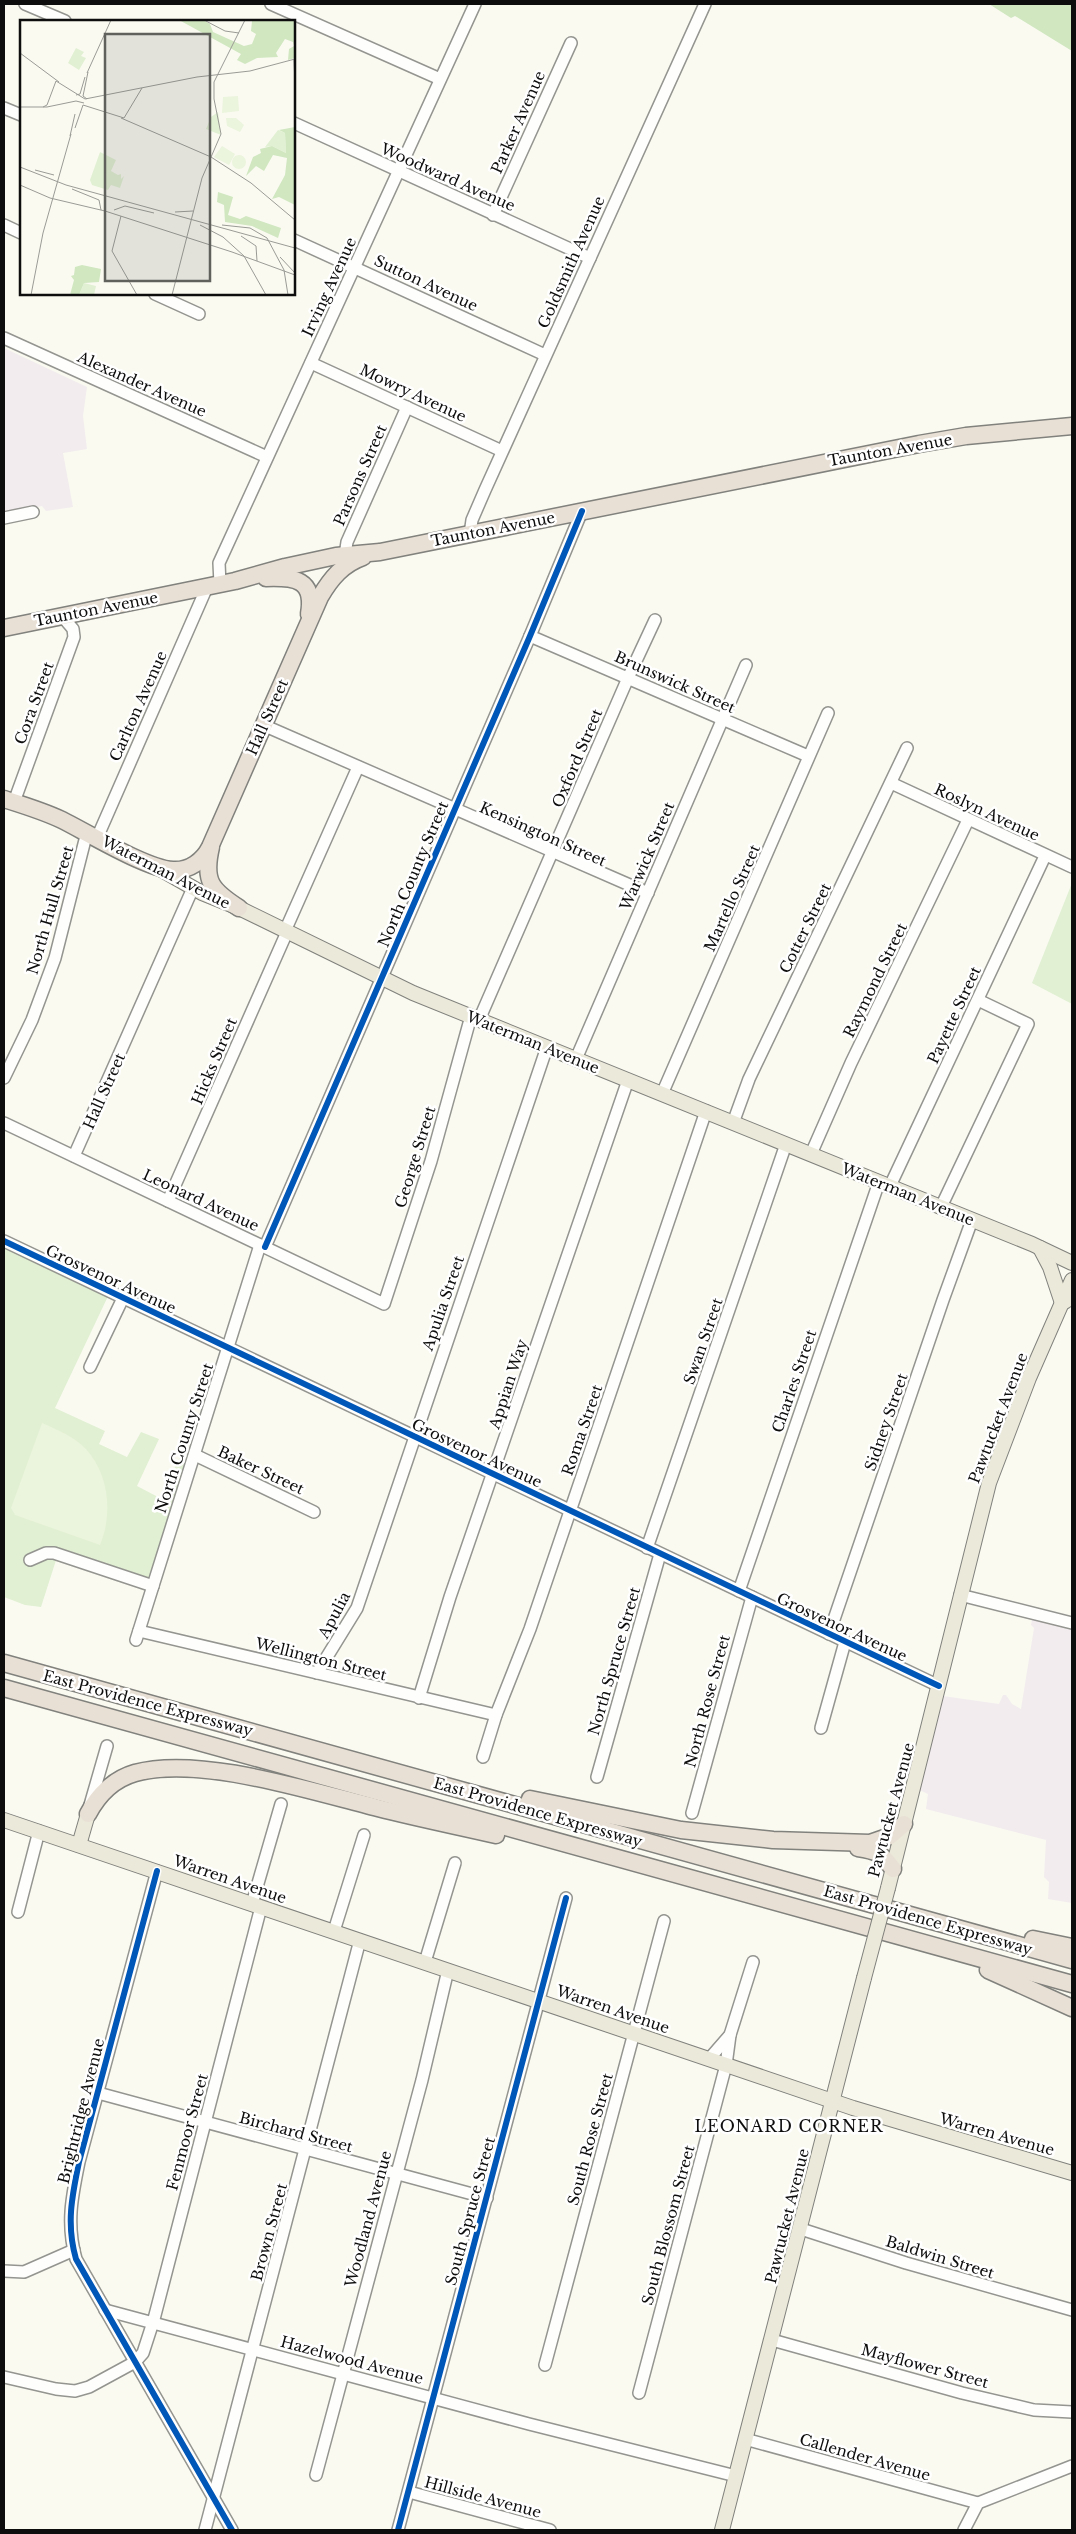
<svg xmlns="http://www.w3.org/2000/svg" width="1076" height="2534" viewBox="0 0 1076 2534" font-family="'Libre Baskerville',serif">
  <style>
    .industrial { fill: #f2ecee }
    .green { fill: #e1f0d2 }
    .forest { fill: #d0e7c0 }
    .pitch { fill: #ebf4dc }
    .lines { fill: none; stroke-linecap: round; stroke-linejoin: round }
    .minor-casing { stroke: #949490; stroke-width: 14 }
    .major-casing { stroke: #81817d; stroke-width: 16 }
    .highway-casing { stroke: #81817d; stroke-width: 19 }
    .minor { stroke: #fefefd; stroke-width: 11 }
    .major { stroke: #ebe9d9; stroke-width: 14 }
    .highway { stroke: #e9e0d5; stroke-width: 16 }
    .major-bridge-casing { stroke: #81817d; stroke-width: 16; stroke-linecap: butt }
    .major-bridge { stroke: #ebe9d9; stroke-width: 14 }
    .cycleway-casing { stroke: #fff; stroke-width: 9 }
    .cycleway { stroke: #0057b8; stroke-width: 6 }
    .labels { text-anchor: middle; dominant-baseline: central; stroke-width: 5; stroke-linejoin: round; paint-order: stroke }
    .street-label { font-size: 15px; fill: #0d0d0d; stroke: #fff }
    .neighbourhood-label { font-size: 16px; letter-spacing: 1px; fill: #0d0d0d; stroke: #fff }
    .inset-road { fill: none; stroke: #9b9b96; stroke-width: 1 }
    .view { fill: #60605d; fill-opacity: 0.15; stroke: #60605d; stroke-width: 2.5 }
    .inset-edge { fill: none; stroke: #0d0d0d; stroke-width: 2.5 }
  </style>
  <rect width="100%" height="100%" fill="#fafaf1"/>
  <!-- industrial -->
  <g class="industrial">
    <polygon points="4,348 87,387 83,416 87,449 63,453 73,507 46,511 42,506 4,513"/>
    <polygon points="1033,1615 1072,1623 1072,1903 1048,1899 1049,1882 1044,1877 1046,1840 926,1809 928,1794 913,1787 936,1695 999,1704 1003,1695 1006,1695 1012,1704 1021,1709 1034,1628 1031,1625"/>
  </g>
  <!-- green -->
  <g class="green">
    <polygon points="1072,883 1072,1004 1032,983"/>
    <polygon points="4,1243 110,1292 55,1408 105,1431 99,1444 127,1457 141,1432 159,1439 137,1486 160,1498 180,1457 192,1461 153,1587 58,1554 41,1607 25,1605 4,1597"/>
  </g>
  <!-- forest -->
  <polygon class="forest" points="989,4 1072,4 1072,51 1015,16 1011,18"/>
  <!-- pitch -->
  <path class="pitch" d="M 42,1423 C 56,1429 75,1437 86,1449 C 109,1474 113,1514 100,1545 L 15,1515 L 11,1508 Z"/>
  <g class="lines">
    <!-- minor casing -->
    <g class="minor-casing">
      <g id="minor">
        <polyline points="25,4 65,21"/>
        <polyline points="271,4 440,79"/>
        <polyline points="4,108 21,115"/>
        <polyline points="294,123 590,258"/>
        <polyline points="493,215 571,43"/>
        <polyline points="4,225 21,233"/>
        <polyline points="294,240 545,355"/>
        <polyline points="155,294 199,314"/>
        <polyline points="4,338 267,457"/>
        <polyline points="311,363 502,451"/>
        <polyline points="4,518 33,512"/>
        <polyline points="470,534 472,520 485,490 705,4"/>
        <polyline points="345,555 347,542 407,407"/>
        <polyline points="220,584 219,563 475,4"/>
        <polyline points="530,636 808,756"/>
        <polyline points="263,725 648,893"/>
        <polyline points="891,783 1072,867"/>
        <polyline points="14,802 74,637 73,629 62,616"/>
        <polyline points="97,838 207,587"/>
        <polyline points="285,931 358,767"/>
        <polyline points="479,1020 628,678 655,620"/>
        <polyline points="576,1059 746,665"/>
        <polyline points="4,1078 32,1020 55,958 87,832"/>
        <polyline points="662,1094 828,713"/>
        <polyline points="4,1123 384,1304 431,1161 471,1016"/>
        <polyline points="733,1123 749,1079 781,1012 907,748"/>
        <polyline points="811,1154 851,1063 968,820"/>
        <polyline points="74,1156 193,888"/>
        <polyline points="890,1186 1045,856"/>
        <polyline points="168,1201 287,932"/>
        <polyline points="941,1207 1028,1024 978,1000"/>
        <polyline points="4,1241 939,1686"/>
        <polyline points="265,1247 530,636 582,511"/>
        <polyline points="90,1367 123,1298"/>
        <polyline points="195,1455 314,1512"/>
        <polyline points="647,1548 786,1144"/>
        <polyline points="30,1560 46,1553 54,1553 153,1586"/>
        <polyline points="739,1591 879,1182"/>
        <polyline points="960,1595 1072,1623"/>
        <polyline points="139,1631 496,1715"/>
        <polyline points="829,1634 943,1300 972,1220"/>
        <polyline points="136,1640 260,1245"/>
        <polyline points="317,1673 357,1608 547,1047"/>
        <polyline points="419,1698 450,1597 628,1080"/>
        <polyline points="821,1728 845,1642"/>
        <polyline points="483,1757 496,1715 530,1629 706,1111"/>
        <polyline points="597,1777 660,1554"/>
        <polyline points="90,1805 107,1746"/>
        <polyline points="692,1813 752,1597"/>
        <path d="M 157,1871 L 79,2162 C 72,2196 66,2224 76,2259 L 232,2530"/>
        <polyline points="252,1904 281,1804"/>
        <polyline points="18,1912 39,1831"/>
        <polyline points="334,1931 364,1835"/>
        <polyline points="425,1962 455,1863"/>
        <polyline points="730,2035 753,1962"/>
        <polyline points="98,2093 487,2198"/>
        <polyline points="801,2229 906,2263 1072,2310"/>
        <polyline points="4,2271 24,2272 74,2250"/>
        <polyline points="105,2310 529,2424 736,2476"/>
        <polyline points="772,2340 962,2393 1034,2410 1072,2412"/>
        <polyline points="545,2365 664,1921"/>
        <polyline points="4,2377 56,2389 75,2391 89,2387 135,2362 143,2353 154,2319 261,1907"/>
        <polyline points="639,2393 726,2065 730,2035 709,2059"/>
        <polyline points="745,2439 978,2503"/>
        <polyline points="316,2475 422,2080 448,1970"/>
        <polyline points="409,2492 550,2530"/>
        <polyline points="205,2530 360,1940"/>
        <polyline points="398,2530 566,1898"/>
        <polyline points="964,2530 978,2503 1072,2466"/>
      </g>
    </g>
    <!-- major casing -->
    <g class="major-casing">
      <g id="major">
        <polyline points="160,869 202,893 239,908 413,993 1032,1244 1072,1263"/>
        <polyline points="1040,1248 1050,1267 1062,1303 1066,1301"/>
        <polyline points="4,1820 853,2108 1072,2173"/>
        <polyline points="79,1845 88,1814"/>
        <polyline points="888,1888 989,1483 1029,1378 1072,1280"/>
        <polyline points="722,2530 864,1978"/>
      </g>
    </g>
    <!-- highway casing -->
    <g class="highway-casing">
      <g id="highway">
        <path d="M 266,578 C 295,577 315,579 309,614"/>
        <polyline points="4,628 235,581 285,567 336,556 380,552 919,444 966,436 1072,426"/>
        <path d="M 4,799 C 23,805 43,811 62,820 C 88,833 147,869 173,870 C 189,871 203,861 210,847 L 320,597 C 331,578 343,564 363,557"/>
        <path d="M 211,847 C 203,881 211,890 239,908"/>
        <polyline points="4,1663 1072,1960"/>
        <polyline points="4,1688 1072,1984"/>
        <polyline points="530,1799 681,1830 773,1840 870,1843 890,1836 904,1824"/>
        <path d="M 88,1814 C 98,1795 114,1779 135,1773 C 200,1755 313,1792 378,1808 C 417,1818 457,1826 496,1835"/>
        <path d="M 858,1848 C 878,1851 881,1853 893,1869"/>
        <polyline points="1033,1939 1072,1947"/>
        <polyline points="988,1970 1072,2008"/>
      </g>
    </g>
    <!-- minor -->
    <use href="#minor" class="minor"/>
    <!-- major -->
    <use href="#major" class="major"/>
    <!-- highway -->
    <use href="#highway" class="highway"/>
    <!-- major-bridge casing -->
    <g class="major-bridge-casing">
      <polyline id="major-bridge" points="864,1978 888,1888"/>
    </g>
    <!-- major-bridge -->
    <use href="#major-bridge" class="major-bridge"/>
    <!-- cycleway casing -->
    <g class="cycleway-casing">
      <g id="cycleway">
        <polyline points="4,1241 939,1686"/>
        <polyline points="265,1247 530,636 582,511"/>
        <path d="M 157,1871 L 79,2162 C 72,2196 66,2224 76,2259 L 232,2530"/>
        <polyline points="398,2530 566,1898"/>
      </g>
    </g>
    <!-- cycleway -->
    <use href="#cycleway" class="cycleway"/>
  </g>
  <g class="labels">
    <!-- street labels -->
    <g class="street-label">
      <text transform="translate(518 122) rotate(-66)">Parker Avenue</text>
      <text transform="translate(448 177) rotate(24)">Woodward Avenue</text>
      <text transform="translate(571 262) rotate(-66)">Goldsmith Avenue</text>
      <text transform="translate(426 283) rotate(25)">Sutton Avenue</text>
      <text transform="translate(329 287) rotate(-65)">Irving Avenue</text>
      <text transform="translate(142 384) rotate(24)">Alexander Avenue</text>
      <text transform="translate(413 393) rotate(25)">Mowry Avenue</text>
      <text transform="translate(890 450) rotate(-10)">Taunton Avenue</text>
      <text transform="translate(360 475) rotate(-66)">Parsons Street</text>
      <text transform="translate(493 529) rotate(-11)">Taunton Avenue</text>
      <text transform="translate(96 609) rotate(-11)">Taunton Avenue</text>
      <text transform="translate(675 682) rotate(24)">Brunswick Street</text>
      <text transform="translate(34 703) rotate(-70)">Cora Street</text>
      <text transform="translate(138 706) rotate(-66)">Carlton Avenue</text>
      <text transform="translate(267 717) rotate(-66)">Hall Street</text>
      <text transform="translate(577 758) rotate(-67)">Oxford Street</text>
      <text transform="translate(987 812) rotate(25)">Roslyn Avenue</text>
      <text transform="translate(543 834) rotate(24)">Kensington Street</text>
      <text transform="translate(647 856) rotate(-67)">Warwick Street</text>
      <text transform="translate(166 872) rotate(27)">Waterman Avenue</text>
      <text transform="translate(413 874) rotate(-67)">North County Street</text>
      <text transform="translate(732 898) rotate(-66)">Martello Street</text>
      <text transform="translate(50 910) rotate(-74)">North Hull Street</text>
      <text transform="translate(805 928) rotate(-64)">Cotter Street</text>
      <text transform="translate(875 980) rotate(-64)">Raymond Street</text>
      <text transform="translate(954 1015) rotate(-65)">Payette Street</text>
      <text transform="translate(533 1042) rotate(22)">Waterman Avenue</text>
      <text transform="translate(214 1061) rotate(-67)">Hicks Street</text>
      <text transform="translate(104 1091) rotate(-66)">Hall Street</text>
      <text transform="translate(415 1157) rotate(-73)">George Street</text>
      <text transform="translate(908 1194) rotate(22)">Waterman Avenue</text>
      <text transform="translate(201 1200) rotate(25)">Leonard Avenue</text>
      <text transform="translate(111 1279) rotate(25)">Grosvenor Avenue</text>
      <text transform="translate(443 1303) rotate(-71)">Apulia Street</text>
      <text transform="translate(703 1341) rotate(-71)">Swan Street</text>
      <text transform="translate(794 1381) rotate(-71)">Charles Street</text>
      <text transform="translate(508 1384) rotate(-72)">Appian Way</text>
      <text transform="translate(998 1418) rotate(-69)">Pawtucket Avenue</text>
      <text transform="translate(886 1422) rotate(-71)">Sidney Street</text>
      <text transform="translate(582 1430) rotate(-71)">Roma Street</text>
      <text transform="translate(184 1438) rotate(-72)">North County Street</text>
      <text transform="translate(477 1453) rotate(25)">Grosvenor Avenue</text>
      <text transform="translate(261 1470) rotate(25)">Baker Street</text>
      <text transform="translate(334 1615) rotate(-62)">Apulia</text>
      <text transform="translate(842 1627) rotate(25)">Grosvenor Avenue</text>
      <text transform="translate(321 1659) rotate(14)">Wellington Street</text>
      <text transform="translate(614 1661) rotate(-74)">North Spruce Street</text>
      <text transform="translate(707 1701) rotate(-75)">North Rose Street</text>
      <text transform="translate(148 1703) rotate(15)">East Providence Expressway</text>
      <text transform="translate(891 1810) rotate(-75)">Pawtucket Avenue</text>
      <text transform="translate(538 1812) rotate(16)">East Providence Expressway</text>
      <text transform="translate(230 1879) rotate(19)">Warren Avenue</text>
      <text transform="translate(928 1920) rotate(16)">East Providence Expressway</text>
      <text transform="translate(613 2009) rotate(19)">Warren Avenue</text>
      <text transform="translate(81 2111) rotate(-76)">Brightridge Avenue</text>
      <text transform="translate(187 2132) rotate(-75)">Fenmoor Street</text>
      <text transform="translate(296 2132) rotate(15)">Birchard Street</text>
      <text transform="translate(997 2134) rotate(16)">Warren Avenue</text>
      <text transform="translate(590 2139) rotate(-75)">South Rose Street</text>
      <text transform="translate(470 2211) rotate(-75)">South Spruce Street</text>
      <text transform="translate(787 2216) rotate(-76)">Pawtucket Avenue</text>
      <text transform="translate(368 2219) rotate(-75)">Woodland Avenue</text>
      <text transform="translate(668 2225) rotate(-75)">South Blossom Street</text>
      <text transform="translate(269 2232) rotate(-75)">Brown Street</text>
      <text transform="translate(940 2257) rotate(17)">Baldwin Street</text>
      <text transform="translate(352 2360) rotate(15)">Hazelwood Avenue</text>
      <text transform="translate(925 2366) rotate(15)">Mayflower Street</text>
      <text transform="translate(865 2457) rotate(16)">Callender Avenue</text>
      <text transform="translate(483 2497) rotate(15)">Hillside Avenue</text>
    </g>
    <!-- neighbourhood labels -->
    <g class="neighbourhood-label">
      <text x="789" y="2126">LEONARD CORNER</text>
    </g>
  </g>
  <!-- overview -->
  <g transform="translate(20 20)">
    <rect width="275" height="275" fill="#fafaf1"/>
    <path d="M 56,28 L 64,32 L 61,36 L 66,38 L 59,50 L 48,43 ZM 198,92 L 201,115 L 186,109 L 191,97 ZM 258,110 L 265,113 L 266,133 L 252,126 L 245,127 ZM 80,132 L 96,140 L 91,151 L 98,155 L 101,154 L 101,159 L 104,156 L 100,168 L 91,165 L 88,170 L 72,165 L 70,160 ZM 64,263 L 76,266 L 74,275 L 59,275 Z" fill="#e1f0d2"/>
    <path d="M 159,0 L 183,0 L 190,4 L 193,12 L 224,26 L 232,24 L 236,14 L 231,11 L 232,1 L 275,0 L 275,38 L 268,40 L 269,29 L 274,26 L 273,22 L 265,19 L 256,33 L 258,37 L 237,38 L 225,44 L 217,40 L 221,34 ZM 275,107 L 275,185 L 259,177 L 252,179 L 265,155 L 267,138 L 253,135 L 244,151 L 236,146 L 226,156 L 233,137 L 241,133 L 240,129 L 252,126 L 266,133 L 265,113 L 259,110 ZM 198,172 L 213,177 L 208,195 L 220,199 L 226,196 L 261,208 L 258,218 L 232,206 L 205,202 L 204,185 L 197,182 ZM 62,245 L 81,249 L 79,262 L 64,263 L 59,275 L 50,275 L 54,260 L 51,256 L 54,255 L 55,247 Z" fill="#d0e7c0"/>
    <path d="M 218,76 L 219,91 L 202,93 L 203,77 ZM 206,98 L 216,98 L 224,105 L 220,112 L 207,106 ZM 202,126 L 215,134 L 209,145 L 194,137 ZM212 142a7 7 0 1 1 14 0a7 7 0 1 1-14 0Z" fill="#ebf4dc"/>
    <path class="inset-road" d="M 184,0 L 205,11 L 219,13M 0,33 L 39,62M 274,40 L 275,64M 67,53 L 91,0M 56,75 L 60,74 L 65,57M 67,79 L 63,76 L 68,52M 0,87 L 27,87 L 56,81 L 64,83M 23,87 L 27,85 L 36,61 L 65,79 L 177,57 L 230,51 L 275,39M 101,98 L 191,137 L 231,163 L 275,200M 55,108 L 63,85 L 104,98 L 122,68M 50,116 L 55,94M 0,147 L 46,165 L 275,228M 15,150 L 34,155M 0,165 L 30,178 L 85,191 L 212,232 L 275,255M 52,169 L 79,180 L 81,190M 94,190 L 105,186 L 134,193M 155,192 L 173,191M 101,196 L 92,231 L 117,275M 180,205 L 203,217 L 224,236 L 246,275M 202,205 L 230,208 L 247,218 L 264,250 L 268,275M 221,216 L 236,226 L 237,241M 260,237 L 275,253M 11,275 L 23,213 L 51,114M 152,275 L 182,158 L 201,114 L 194,79 L 194,62 L 225,0"/>
    <path class="view" d="M 85,14 L 190,14 L 190,261 L 85,261 Z"/>
    <rect width="275" height="275" class="inset-edge"/>
  </g>
  <!-- border -->
  <rect width="1076" height="2534" fill="none" stroke="#0d0d0d" stroke-width="10"/>
</svg>
